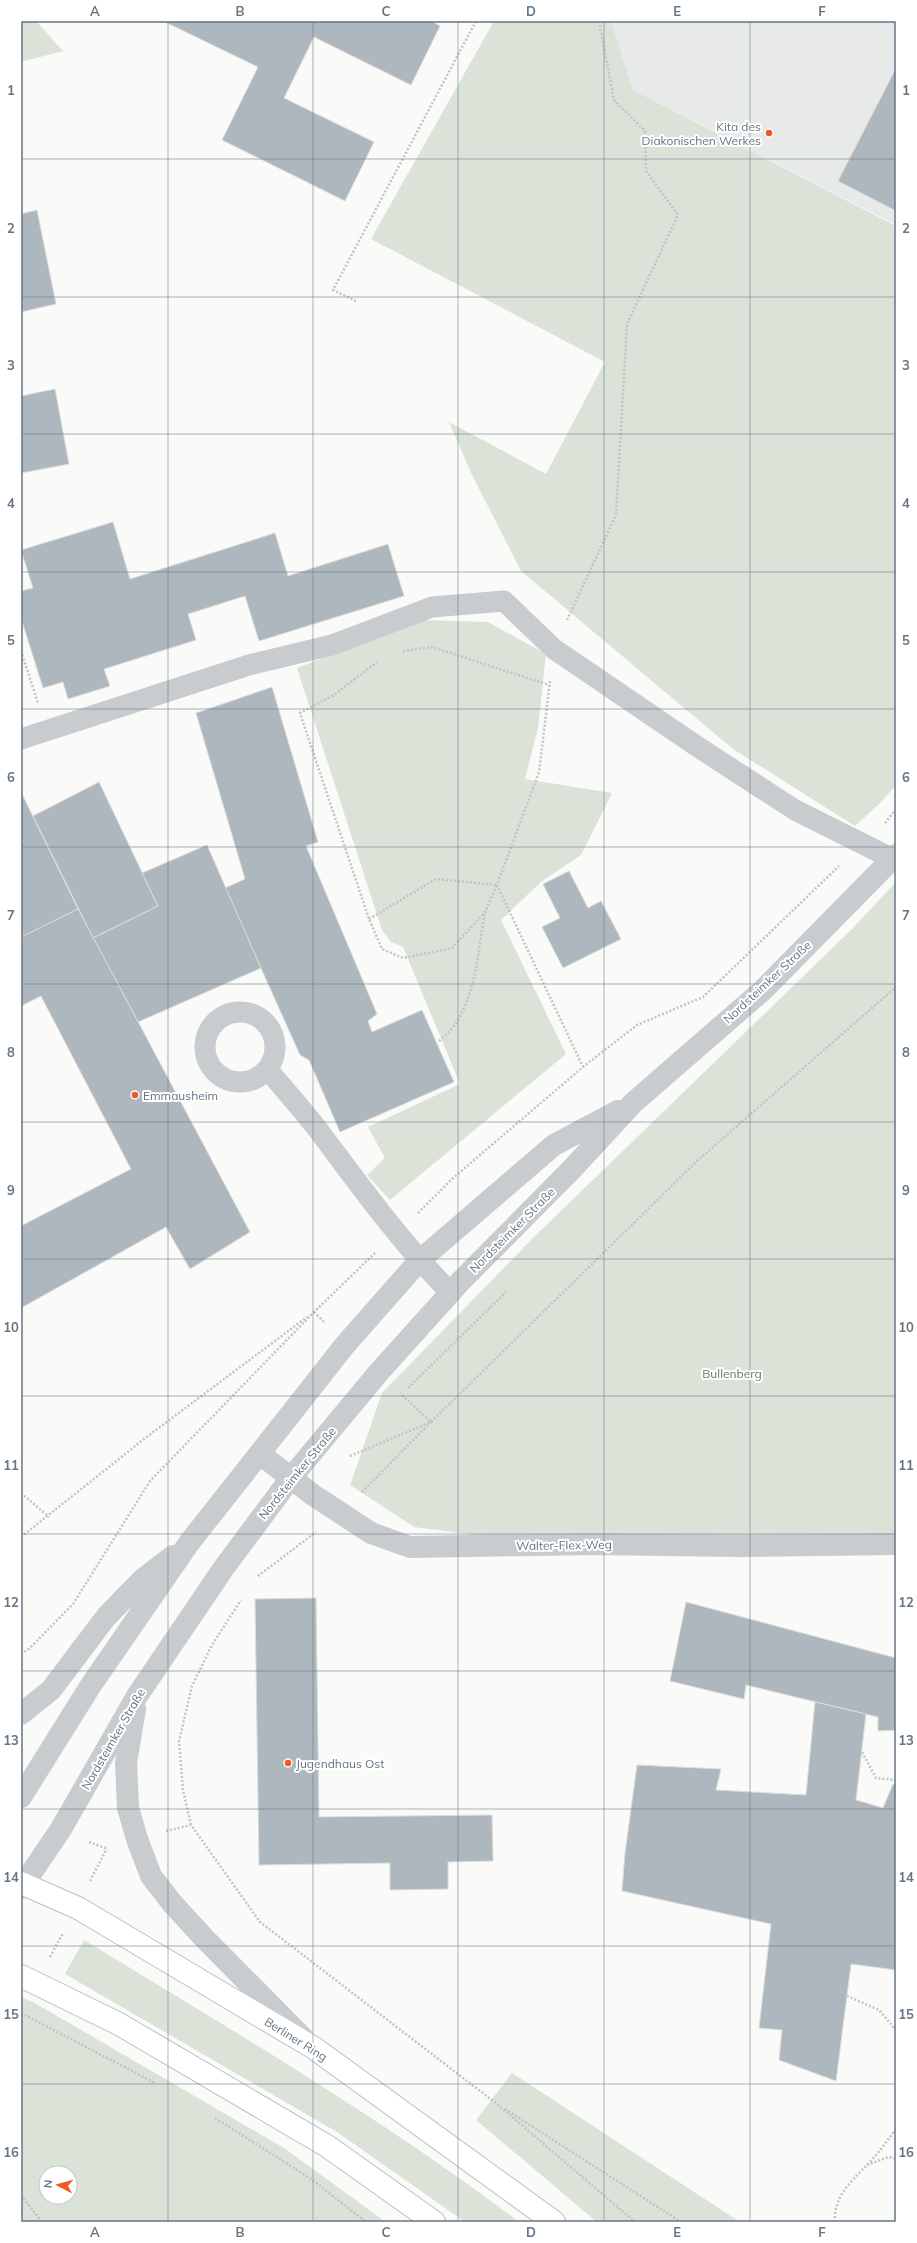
<svg xmlns="http://www.w3.org/2000/svg" width="917" height="2243" viewBox="0 0 917 2243" font-family="Mulish,sans-serif">
  <style>
    .built { fill: #e8e9e9 }
    .green { fill: #dbe2d8; fill-rule: evenodd }
    .building { fill: #aeb7bd; stroke: #dcdcda }
    .lines { fill: none; stroke-linecap: round; stroke-linejoin: round }
    .secondary-casing { stroke: #babfc4; stroke-width: 24 }
    .path { stroke: #c1c4c6; stroke-width: 2.5; stroke-dasharray: 2 2; stroke-linecap: butt }
    .service { stroke: #c8cccf; stroke-width: 21 }
    .minor { stroke: #c8cccf; stroke-width: 22 }
    .tertiary { stroke: #c8cccf; stroke-width: 22 }
    .secondary { stroke: #fff; stroke-width: 22 }
    .grid { fill: none; stroke: #647584; stroke-width: 1; stroke-opacity: 0.55 }
    .poi-dot { fill: #eb5a27; stroke: #fff; stroke-width: 1.5 }
    .labels { text-anchor: middle; dominant-baseline: central; stroke-width: 4; stroke-linejoin: round; paint-order: stroke }
    .poi-label { font-size: 12px; fill: #647584; stroke: #fff; text-anchor: start }
    .street-label { font-size: 12px; fill: #647584; stroke: #fff }
    .park-label { font-size: 12px; fill: #667b63; stroke: #fff }
    .neatline { fill: none; stroke: #647584; stroke-width: 1.5 }
    .grid-label { font-size: 13px; text-anchor: middle; font-weight: bold; fill: #647584 }
  </style>
  <rect width="100%" height="100%" fill="#fafaf8"/>
  <!-- built -->
  <polygon class="built" points="611,21 896,21 896,225 633,90"/>
  <!-- green -->
  <g class="green">
    <polygon points="21,21 36,21 63,51 21,62"/>
    <polygon points="494,21 611,21 633,90 896,226 896,785 880,803 855,826 733,749 521,571 472,475 449,422 546,474 605,362 371,239"/>
    <polygon points="423,620 488,622 546,654 538,728 525,779 612,793 581,855 541,882 501,920 566,1054 390,1200 367,1175 385,1158 368,1127 460,1084 403,947 391,942 382,930 297,668"/>
    <polygon points="896,882 896,1540 559,1546 414,1527 350,1485 382,1393 534,1237 853,928"/>
    <path d="M 84,1940 C 232,2030 380,2117 519,2222 L 465,2222 L 337,2132 L 65,1974 Z"/>
    <path d="M 21,1997 L 33,2002 L 284,2148 L 386,2222 L 21,2222 ZM 46,2173 L 70,2173 L 70,2197 L 46,2197 Z"/>
    <polygon points="512,2073 740,2222 597,2222 476,2120"/>
  </g>
  <!-- building -->
  <g class="building">
    <polygon points="163,21 431,21 440,26 411,85 314,37 284,98 374,142 345,201 222,140 258,67"/>
    <polygon points="896,68 896,211 838,181"/>
    <polygon points="37,210 56,304 21,312 21,214"/>
    <polygon points="55,389 69,464 21,473 21,396"/>
    <polygon points="113,522 130,579 275,533 288,576 388,544 404,596 259,641 245,596 188,614 196,640 104,669 110,686 68,699 63,682 43,688 21,618 21,591 33,588 21,550"/>
    <polygon points="272,687 318,842 306,846 377,1014 368,1021 372,1032 422,1010 454,1082 340,1132 309,1060 300,1055 225,888 245,879 196,713"/>
    <polygon points="99,782 158,906 93,938 33,816"/>
    <polygon points="21,792 78,909 22,937 21,935"/>
    <polygon points="207,845 261,968 138,1022 93,938 158,906 142,873"/>
    <polygon points="569,871 588,908 601,901 621,939 563,968 542,927 560,918 543,884"/>
    <polygon points="78,909 250,1232 190,1269 166,1227 21,1308 21,1226 131,1169 41,996 21,1006 21,937"/>
    <polygon points="316,1598 319,1817 492,1815 493,1861 448,1862 448,1889 390,1890 390,1863 259,1865 255,1599"/>
    <polygon points="686,1602 896,1658 896,1730 878,1731 878,1717 746,1685 744,1699 670,1681"/>
    <polygon points="815,1702 866,1714 856,1800 883,1808 893,1784 896,1785 896,1970 851,1964 836,2081 779,2060 782,2030 759,2028 771,1924 622,1891 625,1853 637,1765 721,1769 716,1790 806,1795"/>
  </g>
  <g class="lines">
    <!-- secondary casing -->
    <g class="secondary-casing">
      <g id="secondary">
        <polyline points="21,1883 78,1908 314,2048 554,2222"/>
        <polyline points="21,1976 119,2024 327,2146 434,2222"/>
      </g>
    </g>
    <!-- path -->
    <g class="path">
      <polyline points="356,301 333,290 476,21"/>
      <polyline points="567,620 616,515 627,324 678,215 646,171 645,131 614,100 599,21"/>
      <polyline points="21,651 38,703"/>
      <polyline points="403,651 432,647 549,685"/>
      <polyline points="550,681 539,772 497,885 583,1067"/>
      <polyline points="885,823 896,809"/>
      <polyline points="369,919 436,879 497,885 485,912 452,948 403,958 382,949 369,919 300,713 334,695 377,662"/>
      <path d="M 439,1041 C 476,1013 477,954 485,912"/>
      <polyline points="418,1213 453,1178 583,1067 637,1025 703,997 839,866"/>
      <polyline points="314,1312 325,1323"/>
      <polyline points="408,1388 506,1292"/>
      <polyline points="350,1456 431,1422 697,1161 896,987"/>
      <polyline points="362,1492 431,1422 400,1393"/>
      <polyline points="21,1493 49,1517"/>
      <polyline points="21,1537 144,1439 307,1317"/>
      <polyline points="258,1576 316,1532"/>
      <polyline points="21,1654 30,1648 73,1604 150,1481 314,1312 375,1253"/>
      <polyline points="862,1752 876,1778 896,1780"/>
      <polyline points="191,1825 183,1790 179,1741 192,1686 212,1645 241,1600"/>
      <polyline points="166,1831 191,1825 260,1922 497,2104 635,2222"/>
      <polyline points="89,1842 108,1849"/>
      <polyline points="90,1881 106,1850"/>
      <polyline points="50,1957 63,1933"/>
      <polyline points="847,1996 879,2010 896,2030"/>
      <polyline points="21,2013 155,2083"/>
      <polyline points="505,2109 681,2222"/>
      <polyline points="215,2118 311,2179 366,2222"/>
      <polyline points="867,2165 888,2157 896,2158"/>
      <polyline points="21,2195 42,2222"/>
      <path d="M 835,2222 C 833,2198 851,2181 867,2165 C 878,2154 887,2141 896,2129"/>
    </g>
    <!-- service -->
    <g class="service">
      <polyline points="21,739 249,665 332,645 432,607 504,601 554,649 698,747 795,810 893,859"/>
      <circle cx="240" cy="1047" r="35"/>
      <path d="M 268,1070 C 285,1090 303,1110 319,1131 C 361,1187 401,1243 451,1293"/>
    </g>
    <!-- minor -->
    <polyline class="minor" points="260,1454 313,1495 371,1533 410,1547 594,1544 738,1546 896,1544"/>
    <!-- tertiary -->
    <g class="tertiary">
      <polyline points="135,1709 126,1763 128,1808 137,1839 151,1876 172,1903 204,1938 303,2038"/>
      <polyline points="21,1714 51,1690 106,1617 143,1579 173,1556"/>
      <polyline points="21,1797 91,1685 189,1543 345,1345 419,1261 554,1145 618,1111"/>
      <polyline points="21,1888 61,1829 137,1696 223,1569 290,1479 379,1372 460,1282 572,1169 633,1103 763,990 896,855"/>
    </g>
    <!-- secondary -->
    <use href="#secondary" class="secondary"/>
  </g>
  <!-- grid -->
  <path class="grid" d="M 168,21 L 168,2222M 313,21 L 313,2222M 458,21 L 458,2222M 604,21 L 604,2222M 750,21 L 750,2222M 21,159 L 896,159M 21,297 L 896,297M 21,434 L 896,434M 21,572 L 896,572M 21,709 L 896,709M 21,847 L 896,847M 21,984 L 896,984M 21,1122 L 896,1122M 21,1259 L 896,1259M 21,1396 L 896,1396M 21,1534 L 896,1534M 21,1671 L 896,1671M 21,1809 L 896,1809M 21,1946 L 896,1946M 21,2084 L 896,2084"/>
  <!-- markers -->
  <g class="poi-dot">
    <circle cx="769" cy="133" r="4"/>
    <circle cx="135" cy="1095" r="4"/>
    <circle cx="288" cy="1763" r="4"/>
  </g>
  <g class="labels">
    <!-- poi labels -->
    <g class="poi-label">
      <text x="761" y="126" text-anchor="end">Kita des<tspan x="761" dy="14">Diakonischen Werkes</tspan></text>
      <text x="143" y="1095">Emmausheim</text>
      <text x="296" y="1763">Jugendhaus Ost</text>
    </g>
    <!-- street labels -->
    <g class="street-label">
      <text transform="translate(767 982) rotate(-43)">Nordsteimker Straße</text>
      <text transform="translate(512 1230) rotate(-45)">Nordsteimker Straße</text>
      <text transform="translate(297 1473) rotate(-51)">Nordsteimker Straße</text>
      <text transform="translate(564 1545) rotate(-1)">Walter-Flex-Weg</text>
      <text transform="translate(113 1739) rotate(-60)">Nordsteimker Straße</text>
      <text transform="translate(296 2039) rotate(32)">Berliner Ring</text>
    </g>
    <!-- park labels -->
    <g class="park-label">
      <text x="732" y="1373">Bullenberg</text>
    </g>
  </g>
  <!-- border -->
  <rect width="917" height="2243" fill="none" stroke="#ffffff" stroke-width="44"/>
  <!-- north arrow -->
  <g transform="translate(58 2185) rotate(276)"><circle r="19" fill="#ffffff" stroke="#c1c8ce"/>
  <path d="M0-3L7 15L0 10L-7 15Z" fill="#eb5a27"/>
  <text y="-6" font-size="11" font-weight="bold" text-anchor="middle" fill="#647584">N</text>
  </g>
  <rect x="22" y="22" width="873" height="2199" class="neatline"/>
  <g class="grid-label">
    <text x="95" y="16">A</text>
    <text x="240" y="16">B</text>
    <text x="386" y="16">C</text>
    <text x="531" y="16">D</text>
    <text x="677" y="16">E</text>
    <text x="822" y="16">F</text>
    <text x="11" y="95">1</text>
    <text x="906" y="95">1</text>
    <text x="11" y="233">2</text>
    <text x="906" y="233">2</text>
    <text x="11" y="370">3</text>
    <text x="906" y="370">3</text>
    <text x="11" y="508">4</text>
    <text x="906" y="508">4</text>
    <text x="11" y="645">5</text>
    <text x="906" y="645">5</text>
    <text x="11" y="782">6</text>
    <text x="906" y="782">6</text>
    <text x="11" y="920">7</text>
    <text x="906" y="920">7</text>
    <text x="11" y="1057">8</text>
    <text x="906" y="1057">8</text>
    <text x="11" y="1195">9</text>
    <text x="906" y="1195">9</text>
    <text x="11" y="1332">10</text>
    <text x="906" y="1332">10</text>
    <text x="11" y="1470">11</text>
    <text x="906" y="1470">11</text>
    <text x="11" y="1607">12</text>
    <text x="906" y="1607">12</text>
    <text x="11" y="1745">13</text>
    <text x="906" y="1745">13</text>
    <text x="11" y="1882">14</text>
    <text x="906" y="1882">14</text>
    <text x="11" y="2019">15</text>
    <text x="906" y="2019">15</text>
    <text x="11" y="2157">16</text>
    <text x="906" y="2157">16</text>
    <text x="95" y="2237">A</text>
    <text x="240" y="2237">B</text>
    <text x="386" y="2237">C</text>
    <text x="531" y="2237">D</text>
    <text x="677" y="2237">E</text>
    <text x="822" y="2237">F</text>
  </g>
</svg>
